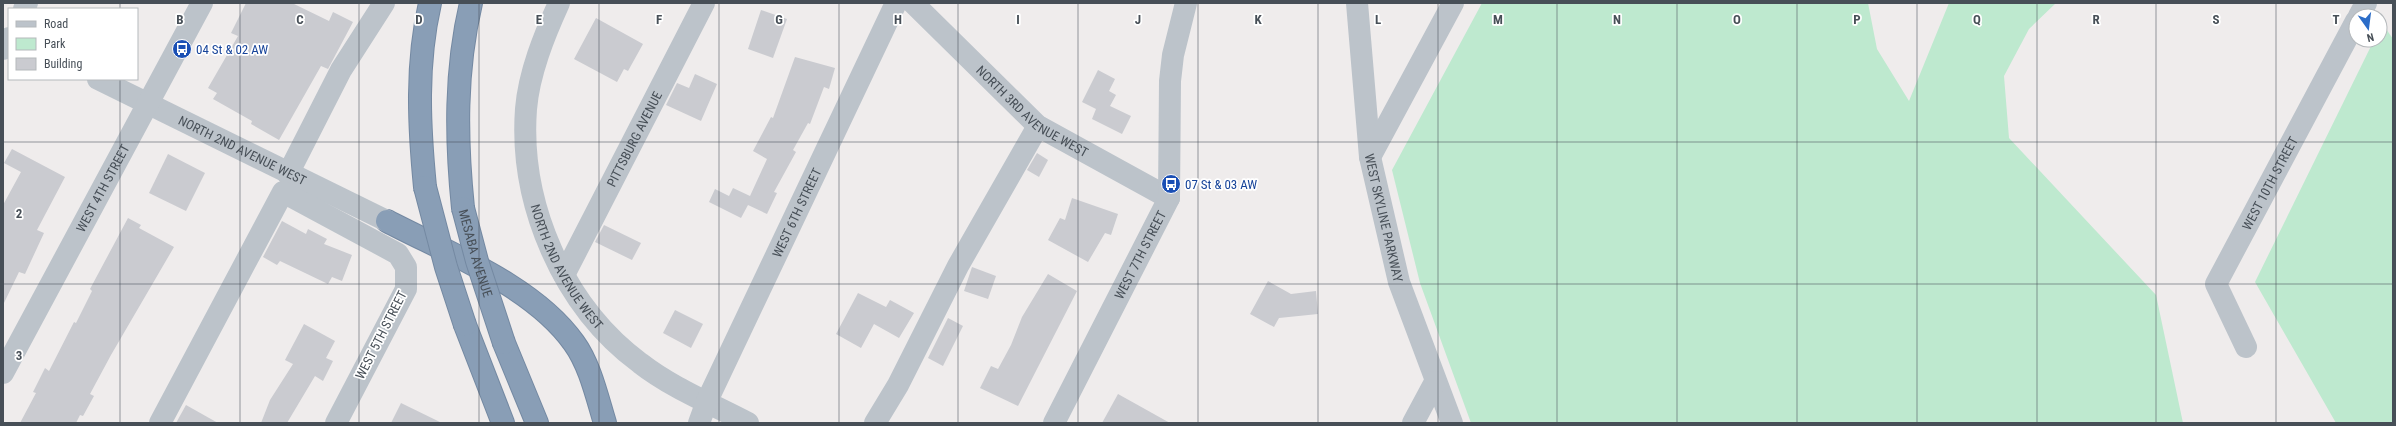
<svg xmlns="http://www.w3.org/2000/svg" width="2396" height="426" viewBox="0 0 2396 426" font-family="'Roboto Condensed',sans-serif">
  <style>
    .green { fill: #bee9cf }
    .building { fill: #cacbd0 }
    .lines { fill: none; stroke-linecap: round; stroke-linejoin: round }
    .highway-casing { stroke: #7489a2; stroke-width: 24 }
    .minor { stroke: #bcc3ca; stroke-width: 22 }
    .highway { stroke: #899eb6; stroke-width: 22 }
    .highway-bridge-casing { stroke: #7489a2; stroke-width: 24; stroke-linecap: butt }
    .highway-bridge { stroke: #899eb6; stroke-width: 22 }
    .grid { fill: none; stroke: #474f57; stroke-width: 1; stroke-opacity: 0.55 }
    .labels { text-anchor: middle; dominant-baseline: central; stroke-width: 3.5; stroke-linejoin: round; paint-order: stroke }
    .transit-label { font-size: 13px; fill: #164399; stroke: #fff; text-anchor: start }
    .street-label { font-size: 13px; fill: #474f57; stroke: #fff }
    .grid-label { font-size: 13px; text-anchor: middle; font-weight: bold; fill: #474f57; stroke: #fff; stroke-width: 3.5; stroke-linejoin: round; paint-order: stroke }
  </style>
  <rect width="100%" height="100%" fill="#efecec"/>
  <!-- green -->
  <g class="green">
    <polygon points="1482,3 1868,3 1877,49 1909,101 1949,3 2056,3 2029,29 2004,76 2009,138 2156,295 2183,423 1471,423 1420,283 1392,170"/>
    <polygon points="2382,23 2393,39 2393,423 2336,423 2255,282 2374,40 2380,40"/>
  </g>
  <!-- building -->
  <g class="building">
    <polygon points="246,3 292,3 329,21 333,12 353,22 328,69 321,66 279,140 251,124 252,121 213,99 217,93 208,88 238,36 231,33"/>
    <polygon points="761,10 787,19 773,58 748,49"/>
    <polygon points="596,18 643,44 628,71 624,69 617,82 574,59"/>
    <polygon points="795,57 835,68 829,89 824,87 810,124 808,123 793,150 796,152 774,192 777,193 767,214 748,205 741,218 709,202 715,189 729,196 733,188 750,196 767,159 753,151 771,117 773,118"/>
    <polygon points="1098,70 1115,79 1109,91 1116,95 1110,106 1131,116 1122,134 1092,119 1096,109 1082,102"/>
    <polygon points="695,74 717,84 701,121 666,105 677,83 689,88"/>
    <polygon points="12,149 65,177 37,230 44,233 25,274 19,272 3,305 3,205 21,172 4,163"/>
    <polygon points="1037,153 1048,160 1039,177 1027,170"/>
    <polygon points="168,154 205,173 186,211 149,193"/>
    <polygon points="1072,198 1118,214 1111,235 1105,233 1088,262 1048,240 1060,218 1065,220"/>
    <polygon points="128,218 141,225 139,228 174,247 111,355 90,394 94,396 83,416 80,415 76,423 20,423 36,393 33,392 45,368 49,371 74,322 76,323 92,291 90,289"/>
    <polygon points="282,221 306,234 308,229 327,239 324,244 352,255 342,281 332,277 328,284 280,261 277,265 263,257"/>
    <polygon points="604,225 641,243 632,260 595,242"/>
    <polygon points="972,267 996,276 988,299 964,291"/>
    <polygon points="1048,274 1077,291 1018,406 980,388 991,366 998,369 1011,345 1022,317"/>
    <polygon points="1268,281 1291,294 1316,291 1318,314 1279,318 1274,327 1250,314"/>
    <polygon points="858,293 886,307 890,300 914,313 899,338 874,324 861,348 836,334"/>
    <polygon points="675,310 703,324 691,348 663,333"/>
    <polygon points="948,318 963,326 943,366 928,358"/>
    <polygon points="304,324 335,341 326,358 333,361 323,381 315,376 287,423 261,423 270,400 293,364 285,360"/>
    <polygon points="1118,394 1170,423 1102,423"/>
    <polygon points="401,403 442,423 391,423"/>
    <polygon points="186,405 218,423 176,423"/>
  </g>
  <g class="lines">
    <!-- highway casing -->
    <g class="highway-casing">
      <g id="highway">
        <path d="M 425,187 C 419,125 416,64 430,3"/>
        <path d="M 463,208 C 456,139 455,71 471,3"/>
        <path d="M 387,221 C 448,253 534,286 574,343 C 590,365 597,397 605,423"/>
        <polyline points="465,325 503,423"/>
        <polyline points="504,343 537,423"/>
      </g>
    </g>
    <!-- minor -->
    <g class="minor">
      <path id="s1" d="M 559,3 C 544,36 529,73 526,109 C 519,204 563,306 640,363 C 672,388 712,404 748,423"/>
      <path id="s2" d="M 913,3 L 1038,126 L 1169,198"/>
      <path id="s3" d="M 1357,3 L 1370,157 L 1399,282 L 1452,423"/>
      <polyline points="24,9 27,3"/>
      <polyline points="2359,16 2366,3"/>
      <polyline points="3,49 9,38"/>
      <path id="s4" d="M 98,79 L 387,221"/>
      <polyline points="1370,157 1453,3"/>
      <polyline points="288,174 341,70 384,3"/>
      <path id="s5" d="M 564,275 L 704,3"/>
      <path id="s6" d="M 2246,347 L 2216,284 L 2356,21"/>
      <path id="s7" d="M 3,373 L 202,3"/>
      <polyline points="160,423 283,192 398,254 406,267 406,289 336,423"/>
      <path id="s8" d="M 699,423 L 707,401 L 896,3"/>
      <polyline points="875,423 898,385 958,266 1038,126"/>
      <path id="s9" d="M 1054,423 L 1169,198 L 1170,81 L 1173,55 L 1186,3"/>
      <polyline points="1413,423 1435,382"/>
    </g>
    <!-- highway -->
    <use href="#highway" class="highway"/>
    <!-- highway-bridge casing -->
    <g class="highway-bridge-casing">
      <g id="highway-bridge">
        <polyline points="425,187 446,267 465,325"/>
        <path id="s10" d="M 463,208 L 477,261 L 504,343"/>
      </g>
    </g>
    <!-- highway-bridge -->
    <use href="#highway-bridge" class="highway-bridge"/>
  </g>
  <!-- grid -->
  <path class="grid" d="M 120,3 L 120,9M 240,3 L 240,423M 359,3 L 359,423M 479,3 L 479,423M 599,3 L 599,423M 719,3 L 719,423M 839,3 L 839,423M 958,3 L 958,423M 1078,3 L 1078,423M 1198,3 L 1198,423M 1318,3 L 1318,423M 1438,3 L 1438,423M 1557,3 L 1557,423M 1677,3 L 1677,423M 1797,3 L 1797,423M 1917,3 L 1917,423M 2037,3 L 2037,423M 2156,3 L 2156,423M 2276,3 L 2276,423M 120,79 L 120,423M 3,142 L 2393,142M 3,284 L 2393,284"/>
  <!-- icons -->
  <defs>
    <g id="bus-disc" transform="scale(1)"><circle r="9.5" fill="#1a4fb4" stroke="#fff"/><path d="M-5-6H5V4H4V6H2V4H-2V6H-4V4H-5ZM-3.5-4V0h7V-4ZM-3.5 1.2v1.5H-2V1.2ZM2 1.2v1.5H3.5V1.2Z" fill="#fff"/></g>
  </defs>
  <g fill-rule="evenodd">
    <use href="#bus-disc" x="182" y="49"/>
    <use href="#bus-disc" x="1171" y="184"/>
  </g>
  <g class="labels">
    <!-- transit labels -->
    <g class="transit-label">
      <text x="196" y="49">04 St &amp; 02 AW</text>
      <text x="1185" y="184">07 St &amp; 03 AW</text>
    </g>
    <!-- street labels -->
    <g class="street-label">
      <text stroke="none"><textPath href="#s2" startOffset="162">NORTH 3RD AVENUE WEST</textPath></text>
      <text stroke="none"><textPath href="#s5" startOffset="153">PITTSBURG AVENUE</textPath></text>
      <text stroke="none"><textPath href="#s4" startOffset="161">NORTH 2ND AVENUE WEST</textPath></text>
      <text stroke="none"><textPath href="#s6" startOffset="184">WEST 10TH STREET</textPath></text>
      <text stroke="none"><textPath href="#s7" startOffset="210">WEST 4TH STREET</textPath></text>
      <text stroke="none"><textPath href="#s8" startOffset="232">WEST 6TH STREET</textPath></text>
      <text stroke="none"><textPath href="#s3" startOffset="217">WEST SKYLINE PARKWAY</textPath></text>
      <text stroke="none"><textPath href="#s10" startOffset="47">MESABA AVENUE</textPath></text>
      <text stroke="none"><textPath href="#s9" startOffset="189">WEST 7TH STREET</textPath></text>
      <text stroke="none"><textPath href="#s1" startOffset="278">NORTH 2ND AVENUE WEST</textPath></text>
      <text transform="translate(381 335) rotate(-63)">WEST 5TH STREET</text>
    </g>
  </g>
  <g class="grid-label">
    <text x="180" y="24">B</text>
    <text x="300" y="24">C</text>
    <text x="419" y="24">D</text>
    <text x="539" y="24">E</text>
    <text x="659" y="24">F</text>
    <text x="779" y="24">G</text>
    <text x="898" y="24">H</text>
    <text x="1018" y="24">I</text>
    <text x="1138" y="24">J</text>
    <text x="1258" y="24">K</text>
    <text x="1378" y="24">L</text>
    <text x="1498" y="24">M</text>
    <text x="1617" y="24">N</text>
    <text x="1737" y="24">O</text>
    <text x="1857" y="24">P</text>
    <text x="1977" y="24">Q</text>
    <text x="2096" y="24">R</text>
    <text x="2216" y="24">S</text>
    <text x="2336" y="24">T</text>
    <text x="19" y="218">2</text>
    <text x="19" y="360">3</text>
  </g>
  <!-- border -->
  <rect width="2396" height="426" fill="none" stroke="#474f57" stroke-width="8"/>
  <!-- legend -->
  <rect x="8" y="8" width="130" height="72" fill="#ffffff" stroke="#b5b9bc"/>
  <rect x="16" y="21" width="20" height="6" fill="#bcc3ca" stroke="#b5b9bc"/>
  <text x="44" y="28" font-size="12" fill="#474f57">Road</text>
  <rect x="16" y="38" width="20" height="12" fill="#bee9cf" stroke="#b5b9bc"/>
  <text x="44" y="48" font-size="12" fill="#474f57">Park</text>
  <rect x="16" y="58" width="20" height="12" fill="#cacbd0" stroke="#b5b9bc"/>
  <text x="44" y="68" font-size="12" fill="#474f57">Building</text>
  <!-- north arrow -->
  <g transform="translate(2368 28) rotate(166)"><circle r="19" fill="#ffffff" stroke="#b5b9bc"/>
  <path d="M0-3L7 15L0 10L-7 15Z" fill="#2c6dc8"/>
  <text y="-6" font-size="11" font-weight="bold" text-anchor="middle" fill="#474f57">N</text>
  </g>
</svg>
